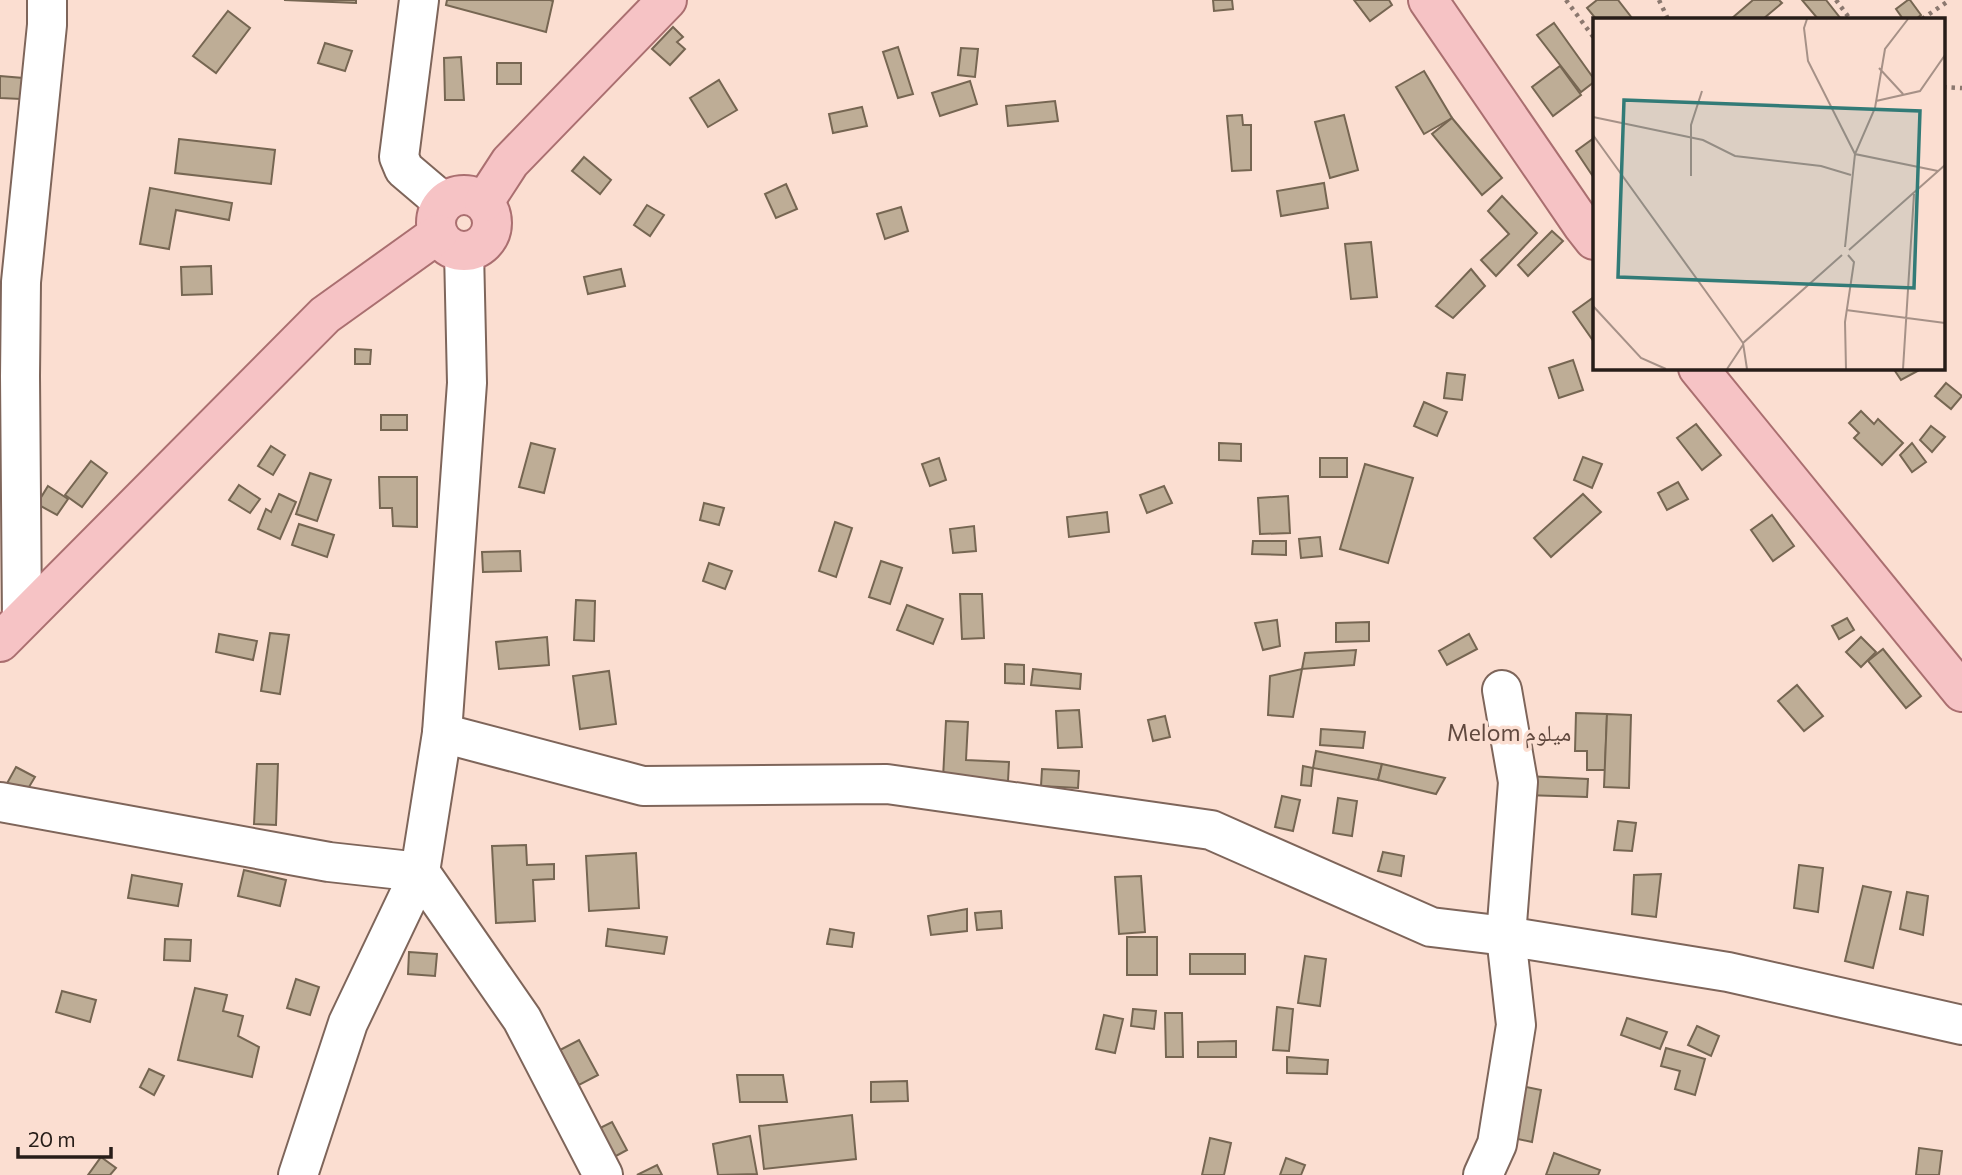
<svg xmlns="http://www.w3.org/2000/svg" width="1962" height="1175" viewBox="0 0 1962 1175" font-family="Commissioner,'Noto Naskh Arabic',sans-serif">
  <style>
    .building { fill: #bead96; stroke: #766652; stroke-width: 2 }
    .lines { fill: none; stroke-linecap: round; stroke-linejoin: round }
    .minor-casing { stroke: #7e655a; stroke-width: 42 }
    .major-casing { stroke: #aa6f70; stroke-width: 42 }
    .path { stroke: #8b786f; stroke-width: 4.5; stroke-dasharray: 3.5 5; stroke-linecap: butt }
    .minor { stroke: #fff; stroke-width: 38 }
    .major { stroke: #f6c3c5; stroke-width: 38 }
    .labels { text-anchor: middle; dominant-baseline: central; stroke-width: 7; stroke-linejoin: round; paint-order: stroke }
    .neighbourhood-label { font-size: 23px; fill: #61493f; stroke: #fbded1 }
    .inset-road { fill: none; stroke: #a69187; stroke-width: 2 }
    .view { fill: #327b77; fill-opacity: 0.15; stroke: #327b77; stroke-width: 3.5 }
    .inset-edge { fill: none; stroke: #271d18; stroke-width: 3.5 }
  </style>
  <rect width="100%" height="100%" fill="#fbded1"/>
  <!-- building -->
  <g class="building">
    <polygon points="284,0 356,0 356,3"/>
    <polygon points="447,0 550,0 553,1 546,32 446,5"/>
    <polygon points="1213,0 1232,0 1233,9 1214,11"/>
    <polygon points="1354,0 1389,0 1392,5 1370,21"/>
    <polygon points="1597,0 1618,0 1632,18 1596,19 1587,8"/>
    <polygon points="1753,0 1779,0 1782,3 1763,19 1731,19"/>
    <polygon points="1802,0 1826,0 1841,19 1818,19"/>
    <polygon points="1908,0 1910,0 1921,15 1916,19 1903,19 1896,9"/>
    <polygon points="228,11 250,28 216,73 193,56"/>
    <polygon points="1554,23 1594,79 1594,82 1581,92 1537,35"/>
    <polygon points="673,27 683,37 677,42 685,49 670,65 652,49"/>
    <polygon points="325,43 352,51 345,71 318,63"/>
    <polygon points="898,47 913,94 898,98 883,52"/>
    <polygon points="961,48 978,49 975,77 958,75"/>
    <polygon points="461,57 464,100 445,100 444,58"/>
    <rect x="497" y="63" width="24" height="21"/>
    <polygon points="1560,66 1581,95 1553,116 1532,87"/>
    <polygon points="1424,71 1452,118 1424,134 1396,87"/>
    <polygon points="0,76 23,78 21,99 0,98"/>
    <polygon points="719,80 737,110 708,127 690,98"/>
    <polygon points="970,81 977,104 940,116 932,93"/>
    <polygon points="1055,101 1058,121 1008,126 1006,106"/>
    <polygon points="862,107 867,126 833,133 829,114"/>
    <polygon points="1242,115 1243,125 1251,125 1251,170 1232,171 1227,116"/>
    <polygon points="1344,115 1358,170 1330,178 1315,122"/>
    <polygon points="1452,118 1502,178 1482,195 1432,134"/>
    <polygon points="1594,138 1594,178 1576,151"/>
    <polygon points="179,139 275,150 271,184 175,173"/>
    <polygon points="584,157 611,180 600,194 572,171"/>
    <polygon points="1324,183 1328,208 1281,216 1277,191"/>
    <polygon points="786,184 797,209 776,218 765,194"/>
    <polygon points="150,188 232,203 229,220 176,210 169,249 140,244"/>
    <polygon points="1502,196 1537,233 1496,276 1481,260 1509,234 1488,211"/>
    <polygon points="647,205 664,215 650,236 634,225"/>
    <polygon points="901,207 908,231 885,239 877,214"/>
    <polygon points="1552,231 1563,241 1528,276 1518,265"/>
    <polygon points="1371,242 1377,297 1351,299 1345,244"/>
    <polygon points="211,266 212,294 182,295 181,267"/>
    <polygon points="621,269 625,286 588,294 584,277"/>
    <polygon points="1471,269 1485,286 1453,318 1436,306"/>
    <polygon points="1594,297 1594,342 1573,312"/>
    <polygon points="355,349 371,350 370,364 355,364"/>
    <polygon points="1573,360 1583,390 1559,398 1549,368"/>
    <polygon points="1893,368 1923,368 1901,380"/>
    <polygon points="1447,373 1465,375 1462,400 1444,398"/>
    <polygon points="1946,383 1962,396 1951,409 1935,396"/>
    <polygon points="1424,402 1447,412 1437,436 1414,426"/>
    <polygon points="1861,411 1874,424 1878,419 1903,443 1882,465 1854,438 1859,433 1849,423"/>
    <rect x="381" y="415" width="26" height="15"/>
    <polygon points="1696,424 1721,455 1702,470 1677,438"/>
    <polygon points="1931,426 1945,437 1932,452 1920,440"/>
    <polygon points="531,443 555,449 544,493 519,487"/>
    <polygon points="1219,443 1241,444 1241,461 1219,460"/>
    <polygon points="1912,443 1926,462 1912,472 1900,455"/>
    <polygon points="271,446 285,455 273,475 258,466"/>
    <polygon points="1583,457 1602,464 1592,488 1574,480"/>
    <polygon points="939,458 946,480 930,486 922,464"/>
    <rect x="1320" y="458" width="27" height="19"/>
    <polygon points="91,461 107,473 82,507 65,495"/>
    <polygon points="1365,464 1413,478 1388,563 1340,549"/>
    <polygon points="310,473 331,480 317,521 296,514"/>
    <polygon points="379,477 417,477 417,527 393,526 392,508 380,508"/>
    <polygon points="1678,482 1688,499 1667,510 1658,493"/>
    <polygon points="239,485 260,499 250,513 229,500"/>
    <polygon points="48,486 68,499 57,515 37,504"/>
    <polygon points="1164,486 1172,503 1147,513 1140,495"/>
    <polygon points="279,494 296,502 280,539 258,529 266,509 271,512"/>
    <polygon points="1583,494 1601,512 1551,557 1534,538"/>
    <polygon points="1288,496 1290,533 1260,534 1258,498"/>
    <polygon points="704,503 724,508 719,525 700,520"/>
    <polygon points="1107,512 1109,532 1069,537 1067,517"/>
    <polygon points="1772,515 1794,546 1773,561 1751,530"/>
    <polygon points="835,522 852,528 836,577 819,571"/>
    <polygon points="299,524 334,535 327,557 292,545"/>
    <polygon points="974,526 976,551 953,553 950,529"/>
    <polygon points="1320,537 1322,556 1301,558 1299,539"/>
    <polygon points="1253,541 1286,541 1286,555 1252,554"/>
    <polygon points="520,551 521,571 483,572 482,552"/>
    <polygon points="881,561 902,568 890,604 869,597"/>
    <polygon points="709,563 732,571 725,589 703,581"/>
    <polygon points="960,594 982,594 984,638 962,639"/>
    <polygon points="576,600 595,601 594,641 574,640"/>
    <polygon points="907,605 943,619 933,644 897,630"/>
    <polygon points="1847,618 1854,630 1839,639 1832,626"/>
    <polygon points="1277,620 1280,646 1263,650 1255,623"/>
    <polygon points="1369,622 1369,641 1336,642 1336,623"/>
    <polygon points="270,633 289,635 280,694 261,691"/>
    <polygon points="219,634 257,641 253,660 216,652"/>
    <polygon points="1469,634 1477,649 1447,665 1439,651"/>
    <polygon points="547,637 549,665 499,669 496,642"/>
    <polygon points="1861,637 1876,652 1861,667 1846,652"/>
    <polygon points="1883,649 1921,696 1906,708 1868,661"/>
    <polygon points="1356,650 1354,665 1302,669 1305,653"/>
    <polygon points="1005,664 1024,665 1024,684 1005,683"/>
    <polygon points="1033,669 1081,674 1080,689 1031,685"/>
    <polygon points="1302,669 1293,717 1268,715 1270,676"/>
    <polygon points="609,671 616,724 580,729 573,676"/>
    <polygon points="1797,685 1823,716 1804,731 1778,701"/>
    <polygon points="1079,710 1082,747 1058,748 1056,711"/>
    <polygon points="1576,713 1607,714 1605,770 1587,770 1587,751 1575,751"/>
    <polygon points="1607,714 1631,715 1629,788 1604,787"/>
    <polygon points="1165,716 1170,737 1153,741 1148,720"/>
    <polygon points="946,721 968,722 966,760 1009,762 1008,781 943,778"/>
    <polygon points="1321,729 1365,732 1363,748 1320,745"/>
    <polygon points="1316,751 1382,764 1378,780 1313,768"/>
    <polygon points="257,764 278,764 276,825 254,824"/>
    <polygon points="1382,764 1445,778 1436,794 1378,780"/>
    <polygon points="1303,766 1313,768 1311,786 1301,785"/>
    <polygon points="16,767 35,777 23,797 5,787"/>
    <polygon points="1042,769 1079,771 1078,788 1041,786"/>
    <polygon points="1525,776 1588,779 1587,797 1524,795"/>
    <polygon points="1282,796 1300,800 1293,831 1275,827"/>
    <polygon points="1338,798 1357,801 1352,836 1333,833"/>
    <polygon points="1618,821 1636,823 1632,851 1614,850"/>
    <polygon points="526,845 527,865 554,864 554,879 533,880 535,921 496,923 492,846"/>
    <polygon points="1383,852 1404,856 1401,876 1378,871"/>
    <polygon points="636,853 639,908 589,911 586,856"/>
    <polygon points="1799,865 1823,868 1818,912 1794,908"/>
    <polygon points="244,870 286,880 280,906 238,896"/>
    <polygon points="1661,874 1656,917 1632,914 1634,875"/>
    <polygon points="132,875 182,884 178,906 128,898"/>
    <polygon points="1141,876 1145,932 1119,934 1115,877"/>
    <polygon points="1863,886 1891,892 1873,968 1845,961"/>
    <polygon points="1907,892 1928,896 1923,935 1900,929"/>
    <polygon points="967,909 967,931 931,935 928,916"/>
    <polygon points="1001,911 1002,928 977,930 975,913"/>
    <polygon points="608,929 667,937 664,954 606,946"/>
    <polygon points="830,929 854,933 852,947 827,944"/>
    <rect x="1127" y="937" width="30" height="38"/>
    <polygon points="165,939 191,940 190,961 164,960"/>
    <polygon points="409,952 437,954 435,976 408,974"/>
    <rect x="1190" y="954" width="55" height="20"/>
    <polygon points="1305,956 1326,959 1320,1006 1298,1003"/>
    <polygon points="296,979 319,987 310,1015 287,1008"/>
    <polygon points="195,988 227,995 223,1011 243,1016 238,1036 259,1047 252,1077 178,1060"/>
    <polygon points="62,991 96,1000 90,1022 56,1012"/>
    <polygon points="1277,1007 1293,1009 1289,1051 1273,1050"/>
    <polygon points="1133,1009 1156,1011 1154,1029 1131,1026"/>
    <polygon points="1165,1013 1182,1013 1183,1057 1166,1057"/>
    <polygon points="1104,1015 1123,1019 1115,1053 1096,1049"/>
    <polygon points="1627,1018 1667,1032 1660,1049 1621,1035"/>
    <polygon points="1697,1026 1719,1036 1711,1056 1688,1045"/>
    <polygon points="579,1040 598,1075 579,1085 560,1050"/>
    <polygon points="1236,1041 1236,1057 1198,1057 1198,1042"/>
    <polygon points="1666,1048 1705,1059 1695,1095 1675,1089 1680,1071 1661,1066"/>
    <polygon points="1287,1057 1328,1060 1327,1074 1287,1073"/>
    <polygon points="149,1069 164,1076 154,1095 140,1087"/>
    <polygon points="737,1075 783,1075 787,1102 740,1102"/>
    <polygon points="907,1081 908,1101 871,1102 871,1082"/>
    <polygon points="1522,1086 1541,1090 1532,1142 1513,1138"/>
    <polygon points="852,1115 856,1159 764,1169 759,1126"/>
    <polygon points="612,1122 627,1150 605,1162 590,1133"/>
    <polygon points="750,1136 757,1174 718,1175 713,1144"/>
    <polygon points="1210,1138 1231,1143 1224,1175 1202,1175"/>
    <polygon points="1919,1148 1942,1151 1939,1175 1916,1175"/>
    <polygon points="1554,1153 1600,1170 1598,1175 1546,1175"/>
    <polygon points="101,1157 116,1168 110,1175 88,1175"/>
    <polygon points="1286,1158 1305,1165 1301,1175 1280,1175"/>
    <polygon points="657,1165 662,1175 637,1175"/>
  </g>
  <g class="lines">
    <!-- minor casing -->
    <g class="minor-casing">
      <g id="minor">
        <polyline points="419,0 399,157 404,169 444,203"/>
        <polyline points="22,619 20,376 21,282 47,25 47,0"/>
        <polyline points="442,733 643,786 887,784 1211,830 1431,927 1506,936 1728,972 1962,1025"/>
        <polyline points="0,802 329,862 420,872 522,1019 603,1175"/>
        <polyline points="298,1175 348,1023 420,872 442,733 467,383 464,251"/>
        <polyline points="1483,1175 1497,1144 1516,1025 1506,936 1518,782 1502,690"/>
      </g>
    </g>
    <!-- major casing -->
    <g class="major-casing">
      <g id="major">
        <polyline points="1428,0 1583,226 1594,240"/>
        <circle cx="464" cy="223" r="28"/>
        <polyline points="484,202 510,162 667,0"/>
        <polyline points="1698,368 1962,692"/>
        <polyline points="0,642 325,315 438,234"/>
      </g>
    </g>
    <!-- path -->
    <g class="path">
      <polyline points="1566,0 1594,38"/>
      <polyline points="1659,0 1668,19"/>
      <polyline points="1836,0 1850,19"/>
      <polyline points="1922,19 1950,0"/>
      <polyline points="1943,87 1962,88"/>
    </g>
    <!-- minor -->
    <use href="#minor" class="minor"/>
    <!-- major -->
    <use href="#major" class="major"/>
  </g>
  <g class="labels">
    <!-- neighbourhood labels -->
    <g class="neighbourhood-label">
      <text x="1509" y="732">Melom ميلوم</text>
    </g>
  </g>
  <!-- overview -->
  <g transform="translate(1593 18)">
    <rect width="352" height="352" fill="#fbded1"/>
    <path class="inset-road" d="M 214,1 L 211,10 L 215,43 L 262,136 L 345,153M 286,50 L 310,76M 283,83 L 327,73 L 352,37M 0,99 L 110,122 L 142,138 L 228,148 L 258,157M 0,117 L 150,325M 98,158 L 98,107 L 109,73M 252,229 L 262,136 L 282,90 L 292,31 L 315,1M 256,232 L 352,147M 0,288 L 48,340 L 73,351M 253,292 L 352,305M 134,351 L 150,327M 154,351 L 150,325 L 249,237M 253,351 L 252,304 L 261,244 L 255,237M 310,351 L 321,176"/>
    <path class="view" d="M 31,82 L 327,93 L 321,270 L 25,259 Z"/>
    <rect width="352" height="352" class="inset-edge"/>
  </g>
  <!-- scale -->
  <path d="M18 1147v10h93v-10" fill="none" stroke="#271d18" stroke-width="3.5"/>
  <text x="28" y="1147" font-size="21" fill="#271d18" stroke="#fbded1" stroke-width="5" paint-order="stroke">20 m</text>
</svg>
